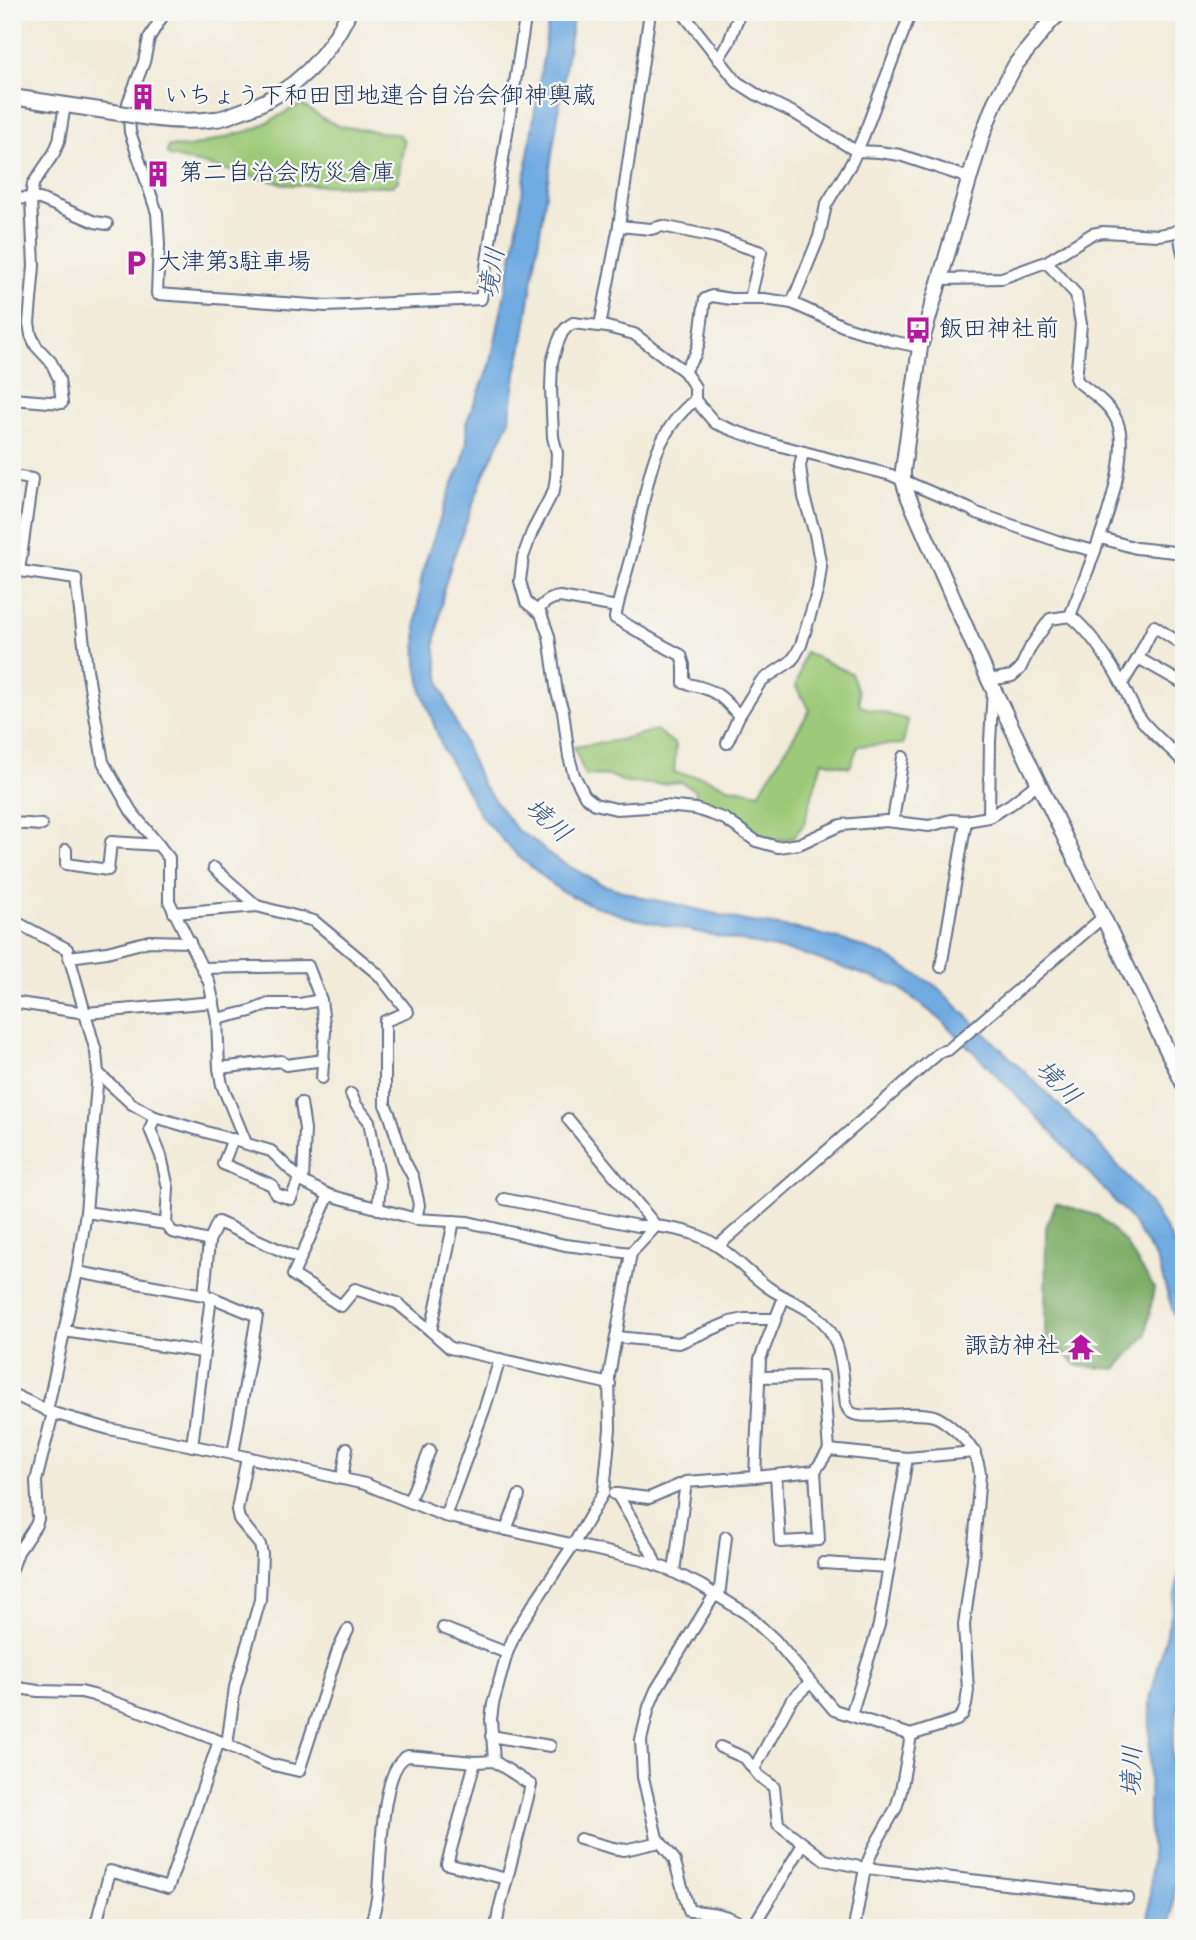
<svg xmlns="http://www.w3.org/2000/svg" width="1196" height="1940" viewBox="0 0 1196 1940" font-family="'Indie Flower','Klee One',sans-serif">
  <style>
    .green { fill: #9dca78; stroke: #5c7c6b; stroke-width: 2 }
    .forest { fill: #7eae68; stroke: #4c6e63; stroke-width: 2 }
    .water { fill: #70abe1; stroke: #466da0; stroke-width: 2 }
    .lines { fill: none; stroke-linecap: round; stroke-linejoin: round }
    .minor-casing { stroke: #667189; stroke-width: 14 }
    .tertiary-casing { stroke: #667189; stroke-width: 18 }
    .minor { stroke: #fff; stroke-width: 10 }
    .tertiary { stroke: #fff; stroke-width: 14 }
    .tertiary-bridge-casing { stroke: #667189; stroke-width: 18; stroke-linecap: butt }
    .tertiary-bridge { stroke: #fff; stroke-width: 14 }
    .labels { text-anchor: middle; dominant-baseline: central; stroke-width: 5; stroke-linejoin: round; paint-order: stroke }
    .poi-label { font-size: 24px; fill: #1b2f5e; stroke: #f6f6f2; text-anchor: start }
    .water-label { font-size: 26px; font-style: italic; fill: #355485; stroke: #f6f6f2 }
  </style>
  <rect width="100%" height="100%" fill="#f6f6f2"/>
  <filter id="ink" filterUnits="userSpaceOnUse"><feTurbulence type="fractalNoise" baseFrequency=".0143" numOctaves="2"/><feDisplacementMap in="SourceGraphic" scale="14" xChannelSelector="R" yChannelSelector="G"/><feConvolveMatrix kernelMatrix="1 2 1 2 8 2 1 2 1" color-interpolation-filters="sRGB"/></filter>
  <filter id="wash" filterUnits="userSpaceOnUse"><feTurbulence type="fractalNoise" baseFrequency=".00686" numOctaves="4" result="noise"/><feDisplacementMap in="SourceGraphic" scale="28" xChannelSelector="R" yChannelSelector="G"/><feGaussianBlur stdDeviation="1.57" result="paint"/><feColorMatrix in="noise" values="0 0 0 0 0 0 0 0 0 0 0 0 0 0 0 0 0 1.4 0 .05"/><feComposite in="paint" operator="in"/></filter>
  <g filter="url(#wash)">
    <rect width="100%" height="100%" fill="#f2ebd9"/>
    <!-- green -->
    <g class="green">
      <polygon points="301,104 326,120 339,126 400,135 404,141 398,181 392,186 288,185 170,156 167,153 168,146 190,147 255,129"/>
      <polygon points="12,204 17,204 18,313 12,313"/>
      <polygon points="805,652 851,673 858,691 860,706 908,720 903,744 858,746 850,767 822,761 804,824 793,838 776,841 747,830 716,809 695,799 696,791 681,782 661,784 627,783 611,776 585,775 574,747 619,740 656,730 676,745 674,773 703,777 728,787 759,793 810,710 796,687"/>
    </g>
    <!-- forest -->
    <polygon class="forest" points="1056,1203 1098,1216 1124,1241 1154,1288 1146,1335 1116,1369 1078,1366 1045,1337 1046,1227"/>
    <!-- water -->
    <g class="water">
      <polygon points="550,12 574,12 523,342 516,374 509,422 484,474 452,561 444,589 435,645 440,683 448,705 482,784 518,831 532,839 552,857 601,884 644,898 675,904 745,921 798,929 843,940 884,955 936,986 1101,1146 1149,1202 1171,1238 1184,1270 1184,1347 1157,1260 1130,1218 1049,1129 989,1067 941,1020 897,986 803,954 630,918 584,902 561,891 519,857 482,818 443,749 422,692 417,664 416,626 420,586 424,566 450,490 462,464 467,441 466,423 490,366 513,253"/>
      <polygon points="1184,1550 1184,1665 1172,1747 1176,1874 1171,1928 1148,1928 1152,1859 1149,1817 1150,1699 1170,1620"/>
    </g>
  </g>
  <g filter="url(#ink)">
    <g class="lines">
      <!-- minor casing -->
      <g class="minor-casing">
        <g id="minor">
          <polyline points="165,12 149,38 144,62 128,103 130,132 157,213 159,244 157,294 326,306 481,299 526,12"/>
          <polyline points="682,12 737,82 759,96 796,114 856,151 879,152 900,155 969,178"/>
          <polyline points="1033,12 1051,21"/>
          <polyline points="718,59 729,42 740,12"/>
          <polyline points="12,198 40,199 95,222 107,224"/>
          <polyline points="619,226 651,229 662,226 715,237 761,252 750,299"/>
          <path d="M 1182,226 C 1179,235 1181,247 1184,256"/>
          <path d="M 1046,262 L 1076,294 L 1081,324 L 1076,380 C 1090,392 1109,403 1117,421 C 1135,462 1086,574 1070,616"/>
          <polyline points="941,279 1002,278 1046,262 1092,234 1103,232 1158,235 1171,233 1181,229"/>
          <polyline points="792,303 819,237 826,205 852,162 863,137 911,12"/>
          <polyline points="600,326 619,226 650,12"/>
          <polyline points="684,371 695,355 699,343 705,299 712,296 731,299 764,299 792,303 843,326 891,341 920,347"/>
          <polyline points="12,399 62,403 59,379 51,362 36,346 31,335 29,323 34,266 31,199 33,184 54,153 59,141 65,105"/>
          <path d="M 695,400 C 649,437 648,488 635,540 C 629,566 620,592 615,618 C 637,630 658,644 681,655 L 684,665 L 684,683 C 713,689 720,693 739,716"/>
          <polyline points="12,476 32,479 19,571"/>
          <polyline points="1101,538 1136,548 1184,553"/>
          <polyline points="12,570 76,579 87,669 103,762 131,811 169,858 169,901 209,982 217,1019 219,1068 222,1085 246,1143"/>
          <path d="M 538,610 C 545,602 550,598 560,597 L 617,607"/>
          <polyline points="1138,658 1184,684"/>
          <path d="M 989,680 L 1012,676 L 1020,669 L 1031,646 L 1050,619 L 1070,616 C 1089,629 1112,665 1123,686 C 1128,695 1132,706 1138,715 C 1150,734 1170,746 1184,763"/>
          <polyline points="1122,684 1138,658 1154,626 1184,646"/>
          <polyline points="727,743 739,716 761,681 790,662 795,656 801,645 818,589 821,567 815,534 804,497 800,466 803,452"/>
          <polyline points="1038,783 1011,804 989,817 966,821 951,820 929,826 886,821 841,825 799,844 778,847 756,841 725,819 696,809 665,806 616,809 595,804 585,796 574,775 569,757 563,711 557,693 549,636 541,614 526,602 520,581 523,557 532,532 554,490 556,477 557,453 553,437 551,388 552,362 557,345 562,333 567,327 573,323 607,327 634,334 684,371 695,387 695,400 715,423 732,430 770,443 891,475 972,510 974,512 1063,543 1095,551"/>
          <polyline points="989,817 990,741 993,689"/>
          <polyline points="893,821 903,757"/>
          <polyline points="12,823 42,825"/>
          <polyline points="66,850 66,864 108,870 111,842 159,845"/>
          <polyline points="214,868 257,906"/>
          <polyline points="174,913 257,906 314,921 379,975 408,1012 385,1021 385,1105 389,1113 404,1160 413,1177 419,1205 416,1219"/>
          <polyline points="12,920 67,949 96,1052 98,1073 86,1212 77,1272 47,1411"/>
          <polyline points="69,957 107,952 149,941 190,942"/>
          <polyline points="941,967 966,821"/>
          <polyline points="202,968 308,966 321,1000 325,1031 322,1078"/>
          <polyline points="12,1002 86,1013 214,1002"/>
          <polyline points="217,1019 251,1011 268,1004 300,1004 321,1000"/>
          <polyline points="219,1068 281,1061 286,1065 324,1060"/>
          <polyline points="98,1073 132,1104 155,1117"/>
          <polyline points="351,1094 356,1105 369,1121 380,1183 378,1209"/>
          <polyline points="301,1103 305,1129 303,1182"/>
          <polyline points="233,1139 223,1164 272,1185 276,1194 291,1199 299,1179"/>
          <polyline points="504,1199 638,1226 656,1226"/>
          <polyline points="86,1212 166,1224 168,1188 161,1156 150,1129 155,1117 271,1151 303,1182 329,1195 416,1219 468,1222 565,1245 631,1253"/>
          <polyline points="454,1221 431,1331 450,1348 610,1384"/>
          <polyline points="166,1224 172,1232 209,1241"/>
          <polyline points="718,1246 940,1052 948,1050 1102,918"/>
          <polyline points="300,1259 293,1275 341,1306 355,1289 397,1303 431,1331"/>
          <polyline points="77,1272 204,1295"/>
          <polyline points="211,1297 257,1316 233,1454"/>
          <polyline points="64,1331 202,1352"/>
          <polyline points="616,1337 679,1343 730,1322 745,1319 775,1319"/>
          <polyline points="759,1377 823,1376 829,1450"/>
          <path d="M 12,1394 L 53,1413 L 109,1429 L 233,1454 L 365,1484 L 445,1516 L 642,1560 L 665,1568 L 700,1585 L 747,1614 L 775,1640 L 834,1710 L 911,1735 L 957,1720 L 963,1714 L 966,1705 L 968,1690 L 964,1625 L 973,1559 L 980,1474 C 978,1456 970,1444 957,1432 C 950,1426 943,1419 934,1416 C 912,1409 865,1421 852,1413 C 848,1411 848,1409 846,1405 C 843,1381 843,1351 830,1331 C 816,1308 789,1302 769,1288 C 745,1271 726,1247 699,1236 C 685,1230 671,1228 656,1226 L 568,1119"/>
          <polyline points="192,1446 211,1297 204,1295 209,1241 218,1222 300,1259 329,1195"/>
          <polyline points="776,1475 780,1542 819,1540 815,1471"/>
          <polyline points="755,1477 760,1359 784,1297"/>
          <polyline points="342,1479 347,1448"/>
          <polyline points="614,1494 617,1494 651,1552 656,1565"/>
          <polyline points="617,1494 649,1498 686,1482 755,1477 815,1471 829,1450 907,1458 975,1452"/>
          <polyline points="409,1501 430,1450"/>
          <polyline points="445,1516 485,1407 500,1359"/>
          <polyline points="506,1530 519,1496"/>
          <polyline points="823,1563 889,1567"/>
          <polyline points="12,1569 18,1552 36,1525 38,1519 36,1481 53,1413"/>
          <polyline points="674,1572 686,1482"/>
          <path d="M 715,1594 L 656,1690 L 649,1707 L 641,1740 L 643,1777 L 657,1838 L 674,1859 L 689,1911 C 711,1912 729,1914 747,1928"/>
          <polyline points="719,1597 726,1537"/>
          <polyline points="443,1628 507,1653"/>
          <polyline points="12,1687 38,1691 81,1692 93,1695 160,1718 219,1741"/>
          <polyline points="851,1715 879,1625 907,1458"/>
          <polyline points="491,1736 550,1746"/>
          <polyline points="227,1745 235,1687 260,1600 262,1554 260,1545 239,1519 237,1510 247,1457"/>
          <polyline points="720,1747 745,1758 759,1776 774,1787 778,1824 825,1860 865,1868 1128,1898"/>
          <polyline points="494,1761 491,1719 493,1704 507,1653 517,1629 573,1545 604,1492 610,1429 609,1376 631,1253 656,1226"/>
          <polyline points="475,1762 447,1864 507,1879"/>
          <polyline points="754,1769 791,1701 810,1683"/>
          <polyline points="580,1839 613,1848 624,1850 660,1842"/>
          <polyline points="95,1928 110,1871 168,1888 219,1741 269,1764 299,1771 338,1650 348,1630"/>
          <path d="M 370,1928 C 373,1916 377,1903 378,1891 C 381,1864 380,1766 408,1756 L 475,1762 L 494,1761 L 531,1785 L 499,1910 L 496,1928"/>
          <polyline points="752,1928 803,1844"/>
          <polyline points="854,1928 865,1868 875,1845 896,1808 901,1791 911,1735"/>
        </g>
      </g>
      <!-- tertiary casing -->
      <g class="tertiary-casing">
        <g id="tertiary">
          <polyline points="1061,12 1051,21 1016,64 995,102 982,136 920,347 903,470 903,480 908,496 989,680 1184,1085"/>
          <polyline points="12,97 113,112"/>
          <path d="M 150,118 C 171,121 193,122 215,119 C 222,119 229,116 236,113 C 288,97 326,61 349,12"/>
        </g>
      </g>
      <!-- minor -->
      <use href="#minor" class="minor"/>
      <!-- tertiary -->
      <use href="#tertiary" class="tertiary"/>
      <!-- tertiary-bridge casing -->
      <g class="tertiary-bridge-casing">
        <polyline id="tertiary-bridge" points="113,112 150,118"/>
      </g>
      <!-- tertiary-bridge -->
      <use href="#tertiary-bridge" class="tertiary-bridge"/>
    </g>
  </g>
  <!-- icons -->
  <defs>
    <g id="building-bare" transform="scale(2.1)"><path d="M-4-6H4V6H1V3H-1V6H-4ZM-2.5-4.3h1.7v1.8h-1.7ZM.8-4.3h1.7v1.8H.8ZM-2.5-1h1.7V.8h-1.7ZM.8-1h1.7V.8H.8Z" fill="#b5179e" stroke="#f6f6f2" stroke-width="2.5" paint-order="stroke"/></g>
    <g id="parking-bare" transform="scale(2.1)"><path d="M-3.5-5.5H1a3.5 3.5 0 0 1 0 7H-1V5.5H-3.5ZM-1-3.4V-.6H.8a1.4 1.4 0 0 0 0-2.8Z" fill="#b5179e" stroke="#f6f6f2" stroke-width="2.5" paint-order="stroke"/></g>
    <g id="bus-bare" transform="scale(2.1)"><path d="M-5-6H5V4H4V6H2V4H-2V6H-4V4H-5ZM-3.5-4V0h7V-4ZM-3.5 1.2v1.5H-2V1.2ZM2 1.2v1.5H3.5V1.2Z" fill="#b5179e" stroke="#f6f6f2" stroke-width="2.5" paint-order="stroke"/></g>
    <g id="temple-bare" transform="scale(2.1)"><path d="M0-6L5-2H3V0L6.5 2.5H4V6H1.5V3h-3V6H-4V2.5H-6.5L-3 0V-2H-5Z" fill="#b5179e" stroke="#f6f6f2" stroke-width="2.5" paint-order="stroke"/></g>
  </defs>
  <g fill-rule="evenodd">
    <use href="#building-bare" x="143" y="97"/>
    <use href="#building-bare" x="158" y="174"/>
    <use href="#parking-bare" x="136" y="263"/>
    <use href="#bus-bare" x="918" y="330"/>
    <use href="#temple-bare" x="1081" y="1347"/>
  </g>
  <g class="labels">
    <!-- poi labels -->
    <g class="poi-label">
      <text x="164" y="97">いちょう下和田団地連合自治会御神輿蔵</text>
      <text x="179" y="174">第二自治会防災倉庫</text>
      <text x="157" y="263">大津第3駐車場</text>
      <text x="939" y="330">飯田神社前</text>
      <text x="1060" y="1347" text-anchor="end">諏訪神社</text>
    </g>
    <!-- water labels -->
    <g class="water-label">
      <text transform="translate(494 273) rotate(-81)">境川</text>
      <text transform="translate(547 822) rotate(42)">境川</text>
      <text transform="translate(1057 1084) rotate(46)">境川</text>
      <text transform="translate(1134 1771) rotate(-88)">境川</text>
    </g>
  </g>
  <!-- margin -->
  <rect width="1196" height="1940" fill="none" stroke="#f6f6f2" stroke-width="42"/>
</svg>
